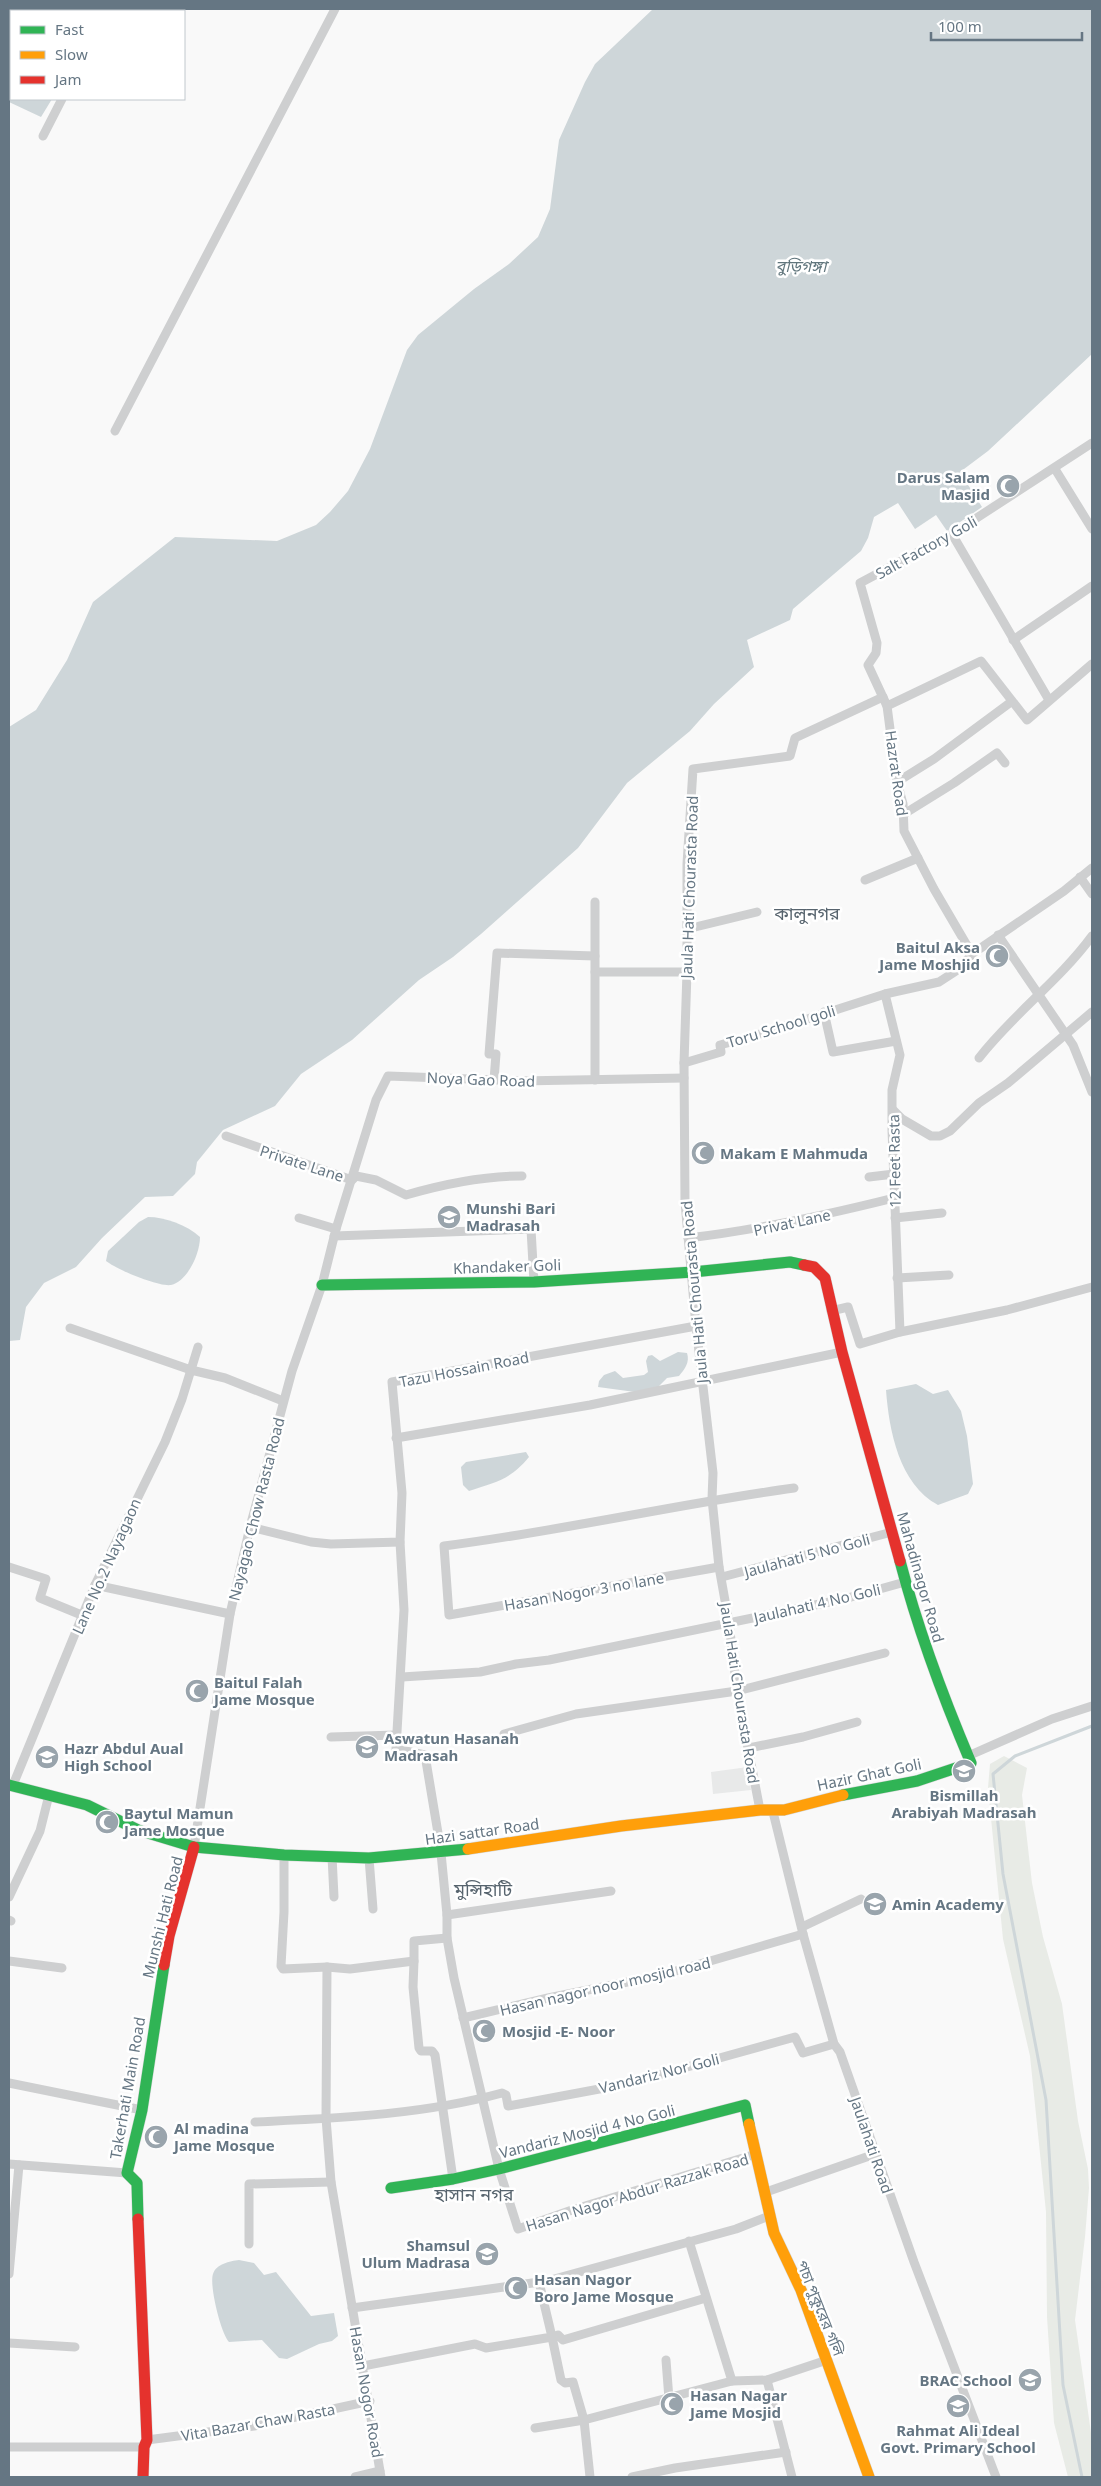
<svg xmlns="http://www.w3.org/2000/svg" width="1101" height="2486" viewBox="0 0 1101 2486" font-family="'Noto Sans','Noto Sans Bengali',sans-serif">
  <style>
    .built { fill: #e8e9e9 }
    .green { fill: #e8ebe6 }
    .water { fill: #ced6d9 }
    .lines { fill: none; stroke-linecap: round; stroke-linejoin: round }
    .stream { stroke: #ced6d9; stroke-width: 3 }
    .fast-casing { stroke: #d5d6d7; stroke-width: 12 }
    .slow-casing { stroke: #d5d6d7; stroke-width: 12 }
    .jam-casing { stroke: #d5d6d7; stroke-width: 12 }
    .street { stroke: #cecfd0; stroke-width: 9 }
    .fast { stroke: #30b455; stroke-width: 11 }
    .slow { stroke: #ff9f0a; stroke-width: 11 }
    .jam { stroke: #e5322d; stroke-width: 11 }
    .labels { text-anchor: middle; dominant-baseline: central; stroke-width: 5; stroke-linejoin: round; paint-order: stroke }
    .poi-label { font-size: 15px; font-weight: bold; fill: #657683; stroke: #fff; text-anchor: start }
    .street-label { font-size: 15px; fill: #657683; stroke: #fff }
    .water-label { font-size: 16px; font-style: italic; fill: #60757c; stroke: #fff }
    .quarter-label { font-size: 18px; fill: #57646e; stroke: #fff }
  </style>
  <rect width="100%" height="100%" fill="#f9f9f9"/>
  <!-- built -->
  <polygon class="built" points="748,1767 751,1790 713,1794 711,1772"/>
  <!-- green -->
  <polygon class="green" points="1004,1756 1027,1768 1022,1795 1032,1883 1043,1937 1062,2004 1078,2121 1088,2169 1089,2188 1085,2237 1075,2320 1092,2440 1092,2477 1068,2477 1054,2423 1047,2317 1046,2212 1030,2056 1003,1939 988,1788 990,1764"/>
  <!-- water -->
  <g class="water">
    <polygon points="653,9 1092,9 1092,354 988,451 960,472 982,507 947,531 936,515 915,529 898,503 874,517 868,538 861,551 793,609 790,620 747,640 754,667 714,704 690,731 627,783 578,848 481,934 453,957 419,980 352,1040 301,1074 275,1106 223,1130 197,1162 195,1174 173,1196 145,1197 102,1238 76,1267 44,1283 26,1307 20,1340 9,1341 9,727 36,710 67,660 93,602 175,537 277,541 316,525 330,512 348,491 370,449 407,350 418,335 474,289 509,264 538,237 550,209 559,140 585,82 595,64"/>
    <polygon points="9,55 11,57 11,99 52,99 41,117 9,102"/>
    <path d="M 148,1217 C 165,1217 187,1225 200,1237 C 200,1253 188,1281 171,1285 C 158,1287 116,1269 106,1261 L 108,1251 L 139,1222 Z"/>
    <path d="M 678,1352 L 687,1353 C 690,1362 685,1369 679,1376 L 667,1378 L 658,1387 L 635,1392 L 598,1387 L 599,1381 L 604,1375 L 615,1371 L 623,1378 L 644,1375 L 648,1372 L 646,1361 L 648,1356 L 652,1355 L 660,1361 Z"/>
    <path d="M 916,1384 L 933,1394 L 948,1390 L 961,1411 L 967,1436 L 973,1484 L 968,1494 L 938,1505 C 899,1484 889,1430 886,1390 Z"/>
    <path d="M 526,1452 L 529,1457 C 510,1480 496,1482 469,1491 L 463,1485 L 461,1467 L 466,1462 Z"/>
    <path d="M 239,2260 L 254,2263 L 264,2275 L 276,2272 L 311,2316 L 334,2313 L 338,2336 L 332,2341 L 319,2344 L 287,2359 L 279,2358 L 262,2340 L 229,2342 C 221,2334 209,2285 213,2274 C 216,2264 230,2261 239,2260 Z"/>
  </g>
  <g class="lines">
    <!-- stream -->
    <polyline class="stream" points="1082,2477 1063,2385 1046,2100 1003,1874 993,1774 1015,1756 1092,1726"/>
    <!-- fast casing -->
    <g class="fast-casing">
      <g id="fast">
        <polyline points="322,1285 534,1282 693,1272 790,1262 804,1265"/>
        <polyline points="9,1785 87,1805 138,1830 194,1847 284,1855 369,1858 468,1849"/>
        <path d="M 843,1795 L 917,1781 L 971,1763 C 943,1697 918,1630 900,1561"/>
        <polyline points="391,2188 453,2179 499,2169 745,2105 749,2124"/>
        <polyline points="138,2219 137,2183 127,2173 142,2110 164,1965"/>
      </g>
    </g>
    <!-- slow casing -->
    <g class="slow-casing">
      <g id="slow">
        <polyline points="468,1849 621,1826 760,1810 784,1810 843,1795"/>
        <polyline points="749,2124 774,2233 801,2290 869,2477"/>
      </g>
    </g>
    <!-- jam casing -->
    <g class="jam-casing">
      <g id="jam">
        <polyline points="804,1265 814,1267 825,1278 842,1352 900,1561"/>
        <polyline points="164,1965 169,1936 194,1847"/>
        <polyline points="138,2219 147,2440 144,2447 143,2477"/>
      </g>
    </g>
    <!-- street -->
    <g class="street">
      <polyline points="109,11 110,9"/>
      <polyline points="43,136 62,99"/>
      <polyline points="115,431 335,9"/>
      <polyline points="1055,469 1092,529"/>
      <polyline points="952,534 1049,700"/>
      <polyline points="1013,640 1092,586"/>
      <polyline points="887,706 981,661 1027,720 1092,664"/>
      <polyline points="897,782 934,759 1011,702"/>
      <polyline points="904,814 954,783 997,753 1005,763"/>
      <polyline points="1080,877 1092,894"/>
      <polyline points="865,880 918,858"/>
      <polyline points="687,929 757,912"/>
      <polyline points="998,935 1073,1045 1092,1092"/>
      <polyline points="972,954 934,889 904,831 903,804 897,782 887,706 868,665 876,653 877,643 860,583 952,534 1092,443"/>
      <polyline points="595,972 687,972"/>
      <polyline points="885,994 900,1055 892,1090 892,1130 900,1332"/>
      <polyline points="824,1012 833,1052 896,1041"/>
      <path d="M 979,1058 C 1013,1014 1059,981 1092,936"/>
      <polyline points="684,1063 721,1052 720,1045 767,1032 885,994 939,982 959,969 972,954 1064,891 1092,868"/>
      <polyline points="494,1080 496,1054 489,1054 497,953 595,956"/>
      <polyline points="595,1080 595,902"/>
      <polyline points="893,1110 902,1119 931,1136 940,1136 950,1131 979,1103 1008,1083 1092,1012"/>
      <path d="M 226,1136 L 352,1180 L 356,1176 L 376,1180 L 406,1195 C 444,1184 483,1176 522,1176"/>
      <polyline points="869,1177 894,1174"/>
      <polyline points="299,1218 336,1229"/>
      <polyline points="895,1218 942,1213"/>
      <polyline points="334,1236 531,1229 534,1282"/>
      <path d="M 688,1238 C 758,1230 826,1215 894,1198"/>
      <polyline points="897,1278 949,1275"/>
      <polyline points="831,1311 848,1307 860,1344 900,1332 1007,1310 1092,1287"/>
      <polyline points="70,1328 191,1370 225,1378 283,1401"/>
      <polyline points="396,1438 590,1405 842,1352"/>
      <polyline points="250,1527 311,1542 331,1544 400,1542 402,1493 392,1382 696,1326"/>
      <polyline points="400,1542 404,1610 396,1749 425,1755 441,1851"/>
      <polyline points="9,1567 46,1579 40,1598 84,1616"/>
      <path d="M 719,1567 L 449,1615 L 444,1546 C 562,1531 677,1504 794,1488"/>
      <polyline points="722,1577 892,1532"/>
      <polyline points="95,1585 230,1614"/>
      <polyline points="402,1677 480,1672 516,1664 549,1660 844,1599 905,1582"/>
      <polyline points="504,1734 576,1714 737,1691 885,1653"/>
      <polyline points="331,1737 396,1735"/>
      <polyline points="749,1748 803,1737 857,1722"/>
      <polyline points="968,1756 1052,1719 1092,1706"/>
      <polyline points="13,1785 95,1585 165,1442 182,1399 198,1347"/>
      <polyline points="760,1810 737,1691 729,1623 719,1567 712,1499 713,1473 696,1326 685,1202 684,1063 687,972 687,864 693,769 790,756 795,738 883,697"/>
      <polyline points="773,1812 803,1934 834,2044 840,2052 914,2262 996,2477"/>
      <polyline points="194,1847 230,1614 250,1527 292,1371 322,1285 336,1229 376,1100 388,1076 520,1081 684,1078"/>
      <polyline points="441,1853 447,1915 447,1938 454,1978 499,2169 518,2229 572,2210 756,2154"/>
      <polyline points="284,1855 284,1912 281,1966 283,1969 327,1967 350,1969 414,1961 414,1941 447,1938"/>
      <polyline points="332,1856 334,1897"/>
      <polyline points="369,1858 373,1909"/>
      <polyline points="9,1897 40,1831 49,1795"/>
      <polyline points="447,1915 611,1891"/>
      <polyline points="9,1920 11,1921"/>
      <polyline points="802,1927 861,1899"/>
      <polyline points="9,1961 62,1968"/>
      <polyline points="414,1961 413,1987 419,2048 421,2051 432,2051 435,2055 453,2179"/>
      <polyline points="327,1967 326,2118 331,2182 381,2477"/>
      <polyline points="463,2018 548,1998 662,1975 803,1934"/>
      <polyline points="9,2083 142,2110"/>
      <path d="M 255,2122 C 338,2118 422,2115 502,2093 L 506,2095 L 508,2106 L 626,2084 L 795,2037 L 803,2053 L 834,2044"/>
      <polyline points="9,2164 127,2173"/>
      <polyline points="766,2192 875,2154"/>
      <polyline points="689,2241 732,2381"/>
      <polyline points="249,2244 249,2184 331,2182"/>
      <polyline points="9,2274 19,2165"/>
      <polyline points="352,2308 547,2281 736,2229 769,2216"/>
      <polyline points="9,2343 75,2347"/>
      <polyline points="666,2360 669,2399"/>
      <polyline points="363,2366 475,2344 486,2348 552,2337 539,2282"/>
      <polyline points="767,2380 792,2477"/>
      <polyline points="535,2428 584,2420 732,2381 767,2380 827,2360"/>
      <polyline points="147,2440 254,2426 370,2401"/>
      <polyline points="9,2447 144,2447"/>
      <polyline points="355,2477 380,2471"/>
      <polyline points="590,2477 584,2420 573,2382 565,2383 561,2380 552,2337 558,2335 563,2340 706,2298"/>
      <polyline points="632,2477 675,2468 786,2452"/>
    </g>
    <!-- fast -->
    <use href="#fast" class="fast"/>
    <!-- slow -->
    <use href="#slow" class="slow"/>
    <!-- jam -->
    <use href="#jam" class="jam"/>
  </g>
  <!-- icons -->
  <defs>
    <g id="mosque-disc" transform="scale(1.25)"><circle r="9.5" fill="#99a4ac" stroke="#fff"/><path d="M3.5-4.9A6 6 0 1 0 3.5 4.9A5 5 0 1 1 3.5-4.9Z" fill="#fff"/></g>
    <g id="school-disc" transform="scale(1.25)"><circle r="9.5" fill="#99a4ac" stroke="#fff"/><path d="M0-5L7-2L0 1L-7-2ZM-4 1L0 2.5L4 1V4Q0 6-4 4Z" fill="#fff"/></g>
  </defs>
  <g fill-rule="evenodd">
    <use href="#mosque-disc" x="1008" y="486"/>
    <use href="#mosque-disc" x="997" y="956"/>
    <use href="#mosque-disc" x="703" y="1153"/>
    <use href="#school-disc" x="449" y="1217"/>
    <use href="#mosque-disc" x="197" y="1691"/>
    <use href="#school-disc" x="367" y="1747"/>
    <use href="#school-disc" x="47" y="1757"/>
    <use href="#school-disc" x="964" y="1771"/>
    <use href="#mosque-disc" x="107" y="1822"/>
    <use href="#school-disc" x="875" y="1904"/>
    <use href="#mosque-disc" x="484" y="2031"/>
    <use href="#mosque-disc" x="156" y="2137"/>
    <use href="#school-disc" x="487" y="2254"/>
    <use href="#mosque-disc" x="516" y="2288"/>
    <use href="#school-disc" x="1030" y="2380"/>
    <use href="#mosque-disc" x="672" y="2404"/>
    <use href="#school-disc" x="958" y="2406"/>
  </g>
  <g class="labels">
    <!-- poi labels -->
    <g class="poi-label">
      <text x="990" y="477" text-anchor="end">Darus Salam<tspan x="990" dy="17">Masjid</tspan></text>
      <text x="980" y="947" text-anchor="end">Baitul Aksa<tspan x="980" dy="17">Jame Moshjid</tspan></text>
      <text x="720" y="1153">Makam E Mahmuda</text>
      <text x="466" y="1208">Munshi Bari<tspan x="466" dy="17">Madrasah</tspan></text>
      <text x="214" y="1682">Baitul Falah<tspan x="214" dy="17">Jame Mosque</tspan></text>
      <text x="384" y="1738">Aswatun Hasanah<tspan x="384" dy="17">Madrasah</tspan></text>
      <text x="64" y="1748">Hazr Abdul Aual<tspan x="64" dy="17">High School</tspan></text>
      <text x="964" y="1795" text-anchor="middle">Bismillah<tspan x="964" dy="17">Arabiyah Madrasah</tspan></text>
      <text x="124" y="1813">Baytul Mamun<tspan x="124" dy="17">Jame Mosque</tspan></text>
      <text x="892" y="1904">Amin Academy</text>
      <text x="502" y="2031">Mosjid -E- Noor</text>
      <text x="174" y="2128">Al madina<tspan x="174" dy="17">Jame Mosque</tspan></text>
      <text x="470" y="2245" text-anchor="end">Shamsul<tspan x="470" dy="17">Ulum Madrasa</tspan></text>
      <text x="534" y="2279">Hasan Nagor<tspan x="534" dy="17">Boro Jame Mosque</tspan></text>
      <text x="1012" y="2380" text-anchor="end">BRAC School</text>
      <text x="690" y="2395">Hasan Nagar<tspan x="690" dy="17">Jame Mosjid</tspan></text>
      <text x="958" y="2430" text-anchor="middle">Rahmat Ali Ideal<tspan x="958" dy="17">Govt. Primary School</tspan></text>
    </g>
    <!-- street labels -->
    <g class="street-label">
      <text transform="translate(926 547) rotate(-29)">Salt Factory Goli</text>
      <text transform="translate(897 773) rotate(82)">Hazrat Road</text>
      <text transform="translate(689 887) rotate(-88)">Jaula Hati Chourasta Road</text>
      <text transform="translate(781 1026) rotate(-17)">Toru School goli</text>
      <text transform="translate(481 1079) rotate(2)">Noya Gao Road</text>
      <text transform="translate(894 1161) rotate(-91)">12 Feet Rasta</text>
      <text transform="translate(302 1163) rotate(18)">Private Lane</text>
      <text transform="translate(792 1222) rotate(-12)">Privat Lane</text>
      <text transform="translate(507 1266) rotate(-2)">Khandaker Goli</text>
      <text transform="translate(694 1292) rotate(-95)">Jaula Hati Chourasta Road</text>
      <text transform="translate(464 1369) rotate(-11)">Tazu Hossain Road</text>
      <text transform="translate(256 1509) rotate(-76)">Nayagao Chow Rasta Road</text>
      <text transform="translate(807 1555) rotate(-15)">Jaulahati 5 No Goli</text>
      <text transform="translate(106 1566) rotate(-66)">Lane No.2 Nayagaon</text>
      <text transform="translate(921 1577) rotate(74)">Mahadinagor Road</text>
      <text transform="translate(584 1591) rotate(-10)">Hasan Nogor 3 no lane</text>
      <text transform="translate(817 1603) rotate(-13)">Jaulahati 4 No Goli</text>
      <text transform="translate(740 1693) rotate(81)">Jaula Hati Chourasta Road</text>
      <text transform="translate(869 1774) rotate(-12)">Hazir Ghat Goli</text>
      <text transform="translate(482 1831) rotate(-8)">Hazi sattar Road</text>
      <text transform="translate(162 1917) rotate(-76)">Munshi Hati Road</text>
      <text transform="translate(605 1986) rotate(-13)">Hasan nagor noor mosjid road</text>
      <text transform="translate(659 2073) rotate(-14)">Vandariz Nor Goli</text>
      <text transform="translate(127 2088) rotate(-80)">Takerhati Main Road</text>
      <text transform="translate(587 2131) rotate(-14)">Vandariz Mosjid 4 No Goli</text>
      <text transform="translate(872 2145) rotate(71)">Jaulahati Road</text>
      <text transform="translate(637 2192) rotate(-17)">Hasan Nagor Abdur Razzak Road</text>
      <text transform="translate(821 2308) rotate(68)">পচা পুকুরের গলি</text>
      <text transform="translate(367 2392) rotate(80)">Hasan Nogor Road</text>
      <text transform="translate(258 2422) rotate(-10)">Vita Bazar Chaw Rasta</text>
    </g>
    <!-- water labels -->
    <g class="water-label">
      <text x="801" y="266">বুড়িগঙ্গা</text>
    </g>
    <!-- quarter labels -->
    <g class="quarter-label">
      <text x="807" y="913">কালুনগর</text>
      <text x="483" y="1889">মুন্সিহাটি</text>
      <text x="474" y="2194">হাসান নগর</text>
    </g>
  </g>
  <!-- border -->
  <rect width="1101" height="2486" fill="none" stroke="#657683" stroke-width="20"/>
  <!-- legend -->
  <rect x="10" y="10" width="175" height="90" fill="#ffffff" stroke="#c1c8cd"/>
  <rect x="20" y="26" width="25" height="8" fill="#30b455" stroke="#c1c8cd"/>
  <text x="55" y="35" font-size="15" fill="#657683">Fast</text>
  <rect x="20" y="51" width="25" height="8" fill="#ff9f0a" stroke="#c1c8cd"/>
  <text x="55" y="60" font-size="15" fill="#657683">Slow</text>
  <rect x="20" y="76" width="25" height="8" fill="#e5322d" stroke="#c1c8cd"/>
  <text x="55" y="85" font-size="15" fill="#657683">Jam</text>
  <!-- scale -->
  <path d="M931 32v8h151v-8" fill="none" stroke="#657683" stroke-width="2.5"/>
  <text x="938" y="32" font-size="15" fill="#657683" stroke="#ffffff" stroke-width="4" paint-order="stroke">100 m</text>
</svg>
